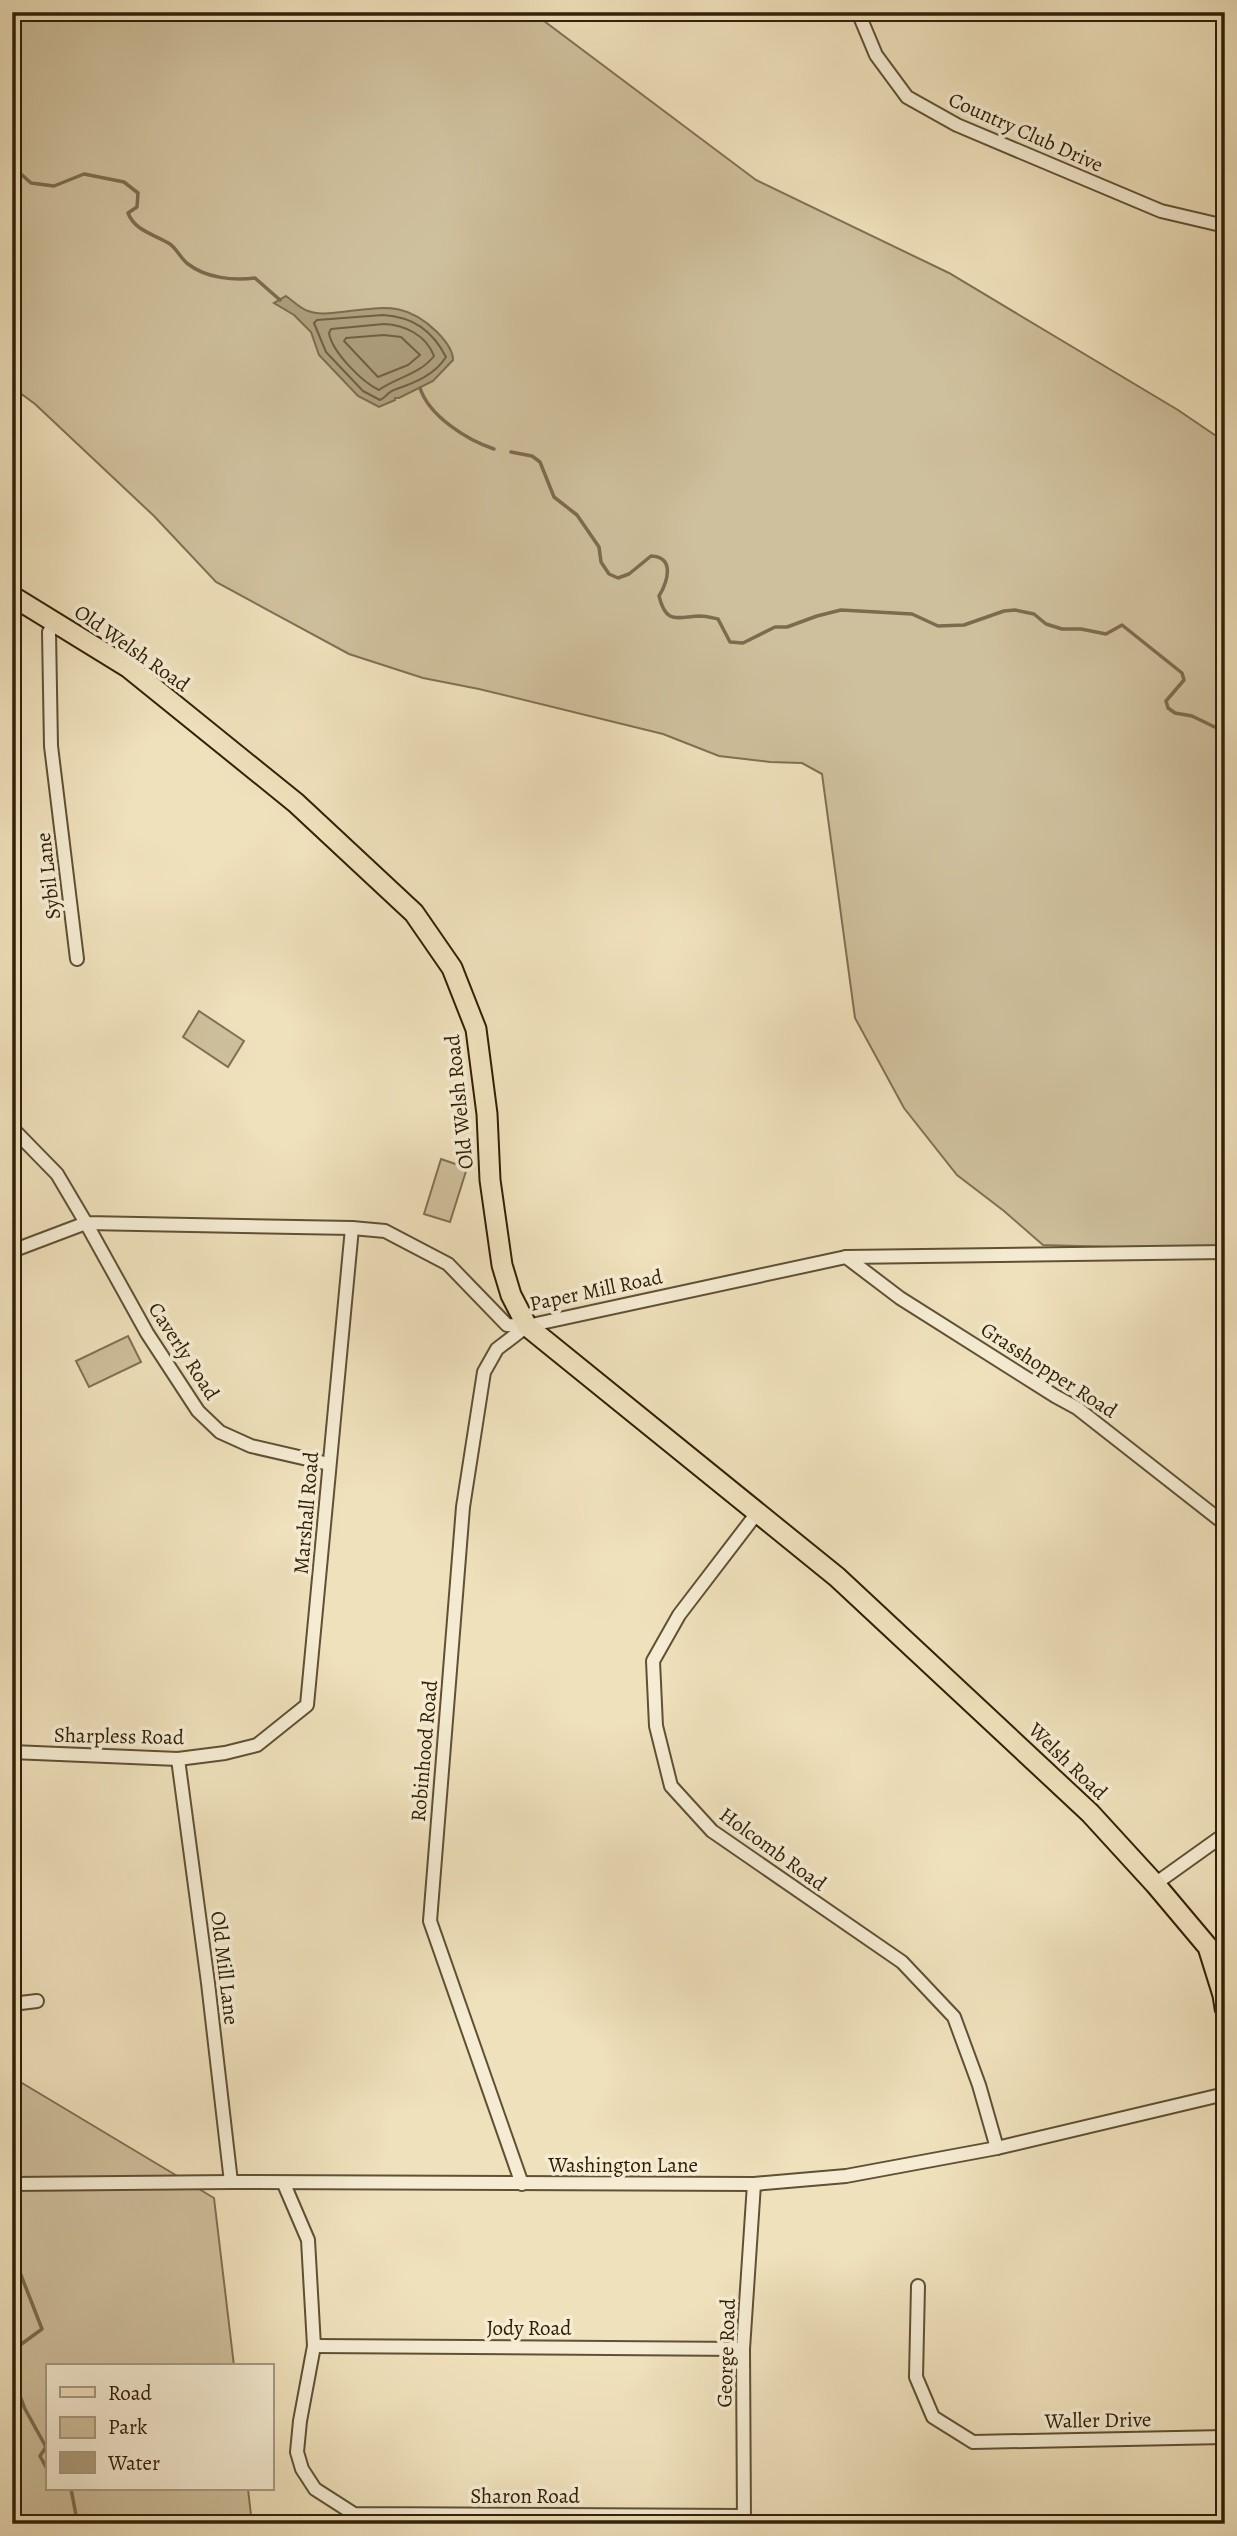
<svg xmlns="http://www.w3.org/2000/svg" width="1237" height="2536" viewBox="0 0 1237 2536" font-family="Alegreya,serif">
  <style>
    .green { fill: #cfc09d; stroke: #807052; stroke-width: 2 }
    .water { fill: #ae9f7e; stroke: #7c6c4e; stroke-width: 2 }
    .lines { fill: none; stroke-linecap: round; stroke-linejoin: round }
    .shore { stroke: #706042; stroke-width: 2 }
    .stream { stroke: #7c6c4e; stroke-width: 3.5 }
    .street-casing { stroke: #605034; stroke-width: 16 }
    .primary-casing { stroke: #312007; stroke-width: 23 }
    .street { stroke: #f5ecd3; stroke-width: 12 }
    .primary { stroke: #efe1bc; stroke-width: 19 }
    .labels { text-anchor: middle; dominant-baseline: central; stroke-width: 7; stroke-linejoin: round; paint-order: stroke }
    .street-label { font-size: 21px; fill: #312007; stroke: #f5ecd3 }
  </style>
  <rect width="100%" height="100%" fill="#efe1bc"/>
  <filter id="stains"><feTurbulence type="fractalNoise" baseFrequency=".00286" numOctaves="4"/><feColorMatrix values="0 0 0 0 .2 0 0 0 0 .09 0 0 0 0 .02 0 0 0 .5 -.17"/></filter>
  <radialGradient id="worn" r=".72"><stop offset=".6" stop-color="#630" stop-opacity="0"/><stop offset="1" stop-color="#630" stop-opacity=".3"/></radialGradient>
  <!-- green -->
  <g class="green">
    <polygon points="12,12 532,12 756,180 949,273 1178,410 1225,442 1225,1247 1148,1248 1043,1245 1004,1211 957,1175 904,1108 855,1018 822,774 802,763 770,762 719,756 663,734 479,689 423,678 349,654 216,582 154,516 35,404 12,387"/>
    <polygon points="199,1011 244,1041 228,1067 183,1037"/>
    <polygon points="441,1159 467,1168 450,1222 424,1214"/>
    <polygon points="128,1336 141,1362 89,1387 76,1361"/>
    <polygon points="12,2077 214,2198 234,2366 47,2366 47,2489 248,2489 252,2524 12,2524"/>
  </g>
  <!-- water -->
  <path class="water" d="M 286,296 C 293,301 301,309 308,311 C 318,315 330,313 341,312 C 382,308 404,300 437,332 C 444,339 453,350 453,360 L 433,381 L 399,398 L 395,398 L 395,400 L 379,407 L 358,396 L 319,355 L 311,332 L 294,315 L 274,303 Z"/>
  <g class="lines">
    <!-- shore -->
    <g class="shore">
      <path d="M 383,315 C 413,317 432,330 446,357 C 434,376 413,383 394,390 C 388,392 385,398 380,400 L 363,391 L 326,352 L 314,323 L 317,320 Z"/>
      <path d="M 384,324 C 405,325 426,335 434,356 C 419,375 397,377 379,390 C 362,382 332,352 329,333 L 331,329 Z"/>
      <polygon points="384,335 401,337 420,355 408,365 378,377 344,341 346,338"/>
    </g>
    <!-- stream -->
    <g class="stream">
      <path d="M 12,166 L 31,183 L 54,186 L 84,174 L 124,182 L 138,193 L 137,207 L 128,213 C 135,231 154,234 170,244 C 177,249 181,259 188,264 C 206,278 234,281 255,278 L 280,300"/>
      <path d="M 420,388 C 429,416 467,440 494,449"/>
      <path d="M 511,452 L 532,456 L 540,462 L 554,497 L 577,515 L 599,547 L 601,562 L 609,574 L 618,578 L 629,574 L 651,556 C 675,557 668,581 659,596 C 666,625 677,617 700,616 C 706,616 713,618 718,619 L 730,642 L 743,643 L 775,627 L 787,627 L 817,616 L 841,610 L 912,614 L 938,626 L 964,625 L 1004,611 L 1015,610 L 1034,614 L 1046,624 L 1062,629 L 1081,629 L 1106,634 L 1122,625 L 1182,673 L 1184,680 L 1166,701 L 1168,708 L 1175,713 L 1192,716 L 1225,732"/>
      <polyline points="12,2252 42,2329 12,2351"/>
      <polyline points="12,2375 25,2409 46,2447 40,2456 47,2469"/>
      <polyline points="71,2489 76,2515 80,2524"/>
    </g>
    <!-- street casing -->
    <g class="street-casing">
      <g id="street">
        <polyline points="858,12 876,55 907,97 957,125 1161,211 1225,226"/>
        <polyline points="55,621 49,632 51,746 77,959"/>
        <polyline points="12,1128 57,1174 86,1223 352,1228 385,1231 448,1264 507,1325 527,1326 846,1257 1225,1252"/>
        <polyline points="12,1251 86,1223 147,1333 198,1411 220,1432 251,1446 329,1464"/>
        <polyline points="846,1257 900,1298 1055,1396 1077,1408 1225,1524"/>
        <polyline points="757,1513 679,1615 653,1661 656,1726 671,1786 712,1831 902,1962 954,2017 979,2085 997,2148"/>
        <polyline points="12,1752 178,1759 225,1753 257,1745 307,1705 352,1228"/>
        <polyline points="178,1759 208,1983 231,2182"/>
        <polyline points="1155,1884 1225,1834"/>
        <polyline points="12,2004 37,2001"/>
        <polyline points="12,2184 231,2182 754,2184 846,2176 997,2148 1225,2094"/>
        <polyline points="284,2184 308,2240 314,2346 300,2421 297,2452 302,2469 315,2489 354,2514 743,2516"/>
        <polyline points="522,2184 430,1921 463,1507 484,1372 497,1349 527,1326"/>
        <polyline points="918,2286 916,2377 933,2417 973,2442 1225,2437"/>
        <polyline points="314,2346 743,2349"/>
        <polyline points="744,2523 743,2349 754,2184"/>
      </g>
    </g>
    <!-- primary casing -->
    <g class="primary-casing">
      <polyline id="primary" points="12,596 129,668 296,803 414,913 452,968 476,1029 487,1114 490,1180 502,1265 511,1295 527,1326 837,1577 1090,1813 1155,1884 1208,1947 1223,1995 1225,2008"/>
    </g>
    <!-- street -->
    <use href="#street" class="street"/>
    <!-- primary -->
    <use href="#primary" class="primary"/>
  </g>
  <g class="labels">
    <!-- street labels -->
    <g class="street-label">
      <text transform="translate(1026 132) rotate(24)">Country Club Drive</text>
      <text transform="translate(132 648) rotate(35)">Old Welsh Road</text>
      <text transform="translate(48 876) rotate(-97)">Sybil Lane</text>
      <text transform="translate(459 1102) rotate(-96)">Old Welsh Road</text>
      <text transform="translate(596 1290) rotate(-12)">Paper Mill Road</text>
      <text transform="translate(184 1351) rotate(57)">Caverly Road</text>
      <text transform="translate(1049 1370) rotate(33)">Grasshopper Road</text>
      <text transform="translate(306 1513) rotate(-85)">Marshall Road</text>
      <text transform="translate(119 1736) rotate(1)">Sharpless Road</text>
      <text transform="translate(424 1751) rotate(-85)">Robinhood Road</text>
      <text transform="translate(1068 1761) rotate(44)">Welsh Road</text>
      <text transform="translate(773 1849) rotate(36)">Holcomb Road</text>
      <text transform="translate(225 1968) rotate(83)">Old Mill Lane</text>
      <text x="623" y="2165">Washington Lane</text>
      <text x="529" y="2328">Jody Road</text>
      <text transform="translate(726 2353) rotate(-88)">George Road</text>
      <text transform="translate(1098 2420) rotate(-1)">Waller Drive</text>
      <text x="525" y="2496">Sharon Road</text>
    </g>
  </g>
  <!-- margin -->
  <rect width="1237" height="2536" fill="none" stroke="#efe1bc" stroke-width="42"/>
  <rect x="14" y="14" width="1209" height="2508" fill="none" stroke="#312007" stroke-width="3.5"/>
  <rect x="21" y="21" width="1195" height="2494" fill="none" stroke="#312007" stroke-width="2"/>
  <!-- legend -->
  <rect x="46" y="2364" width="228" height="126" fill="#f5ecd3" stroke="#a79a81" stroke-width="2"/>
  <rect x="60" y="2387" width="35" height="10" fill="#efe1bc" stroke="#a79a81" stroke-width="2"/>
  <text x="108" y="2400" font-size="21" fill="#312007">Road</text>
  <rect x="60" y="2417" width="35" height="21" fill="#cfc09d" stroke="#a79a81" stroke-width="2"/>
  <text x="108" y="2434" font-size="21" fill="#312007">Park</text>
  <rect x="60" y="2452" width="35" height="21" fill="#ae9f7e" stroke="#a79a81" stroke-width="2"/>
  <text x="108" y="2470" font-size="21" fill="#312007">Water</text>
  <rect width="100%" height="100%" filter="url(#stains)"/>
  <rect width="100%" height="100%" fill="url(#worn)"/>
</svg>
